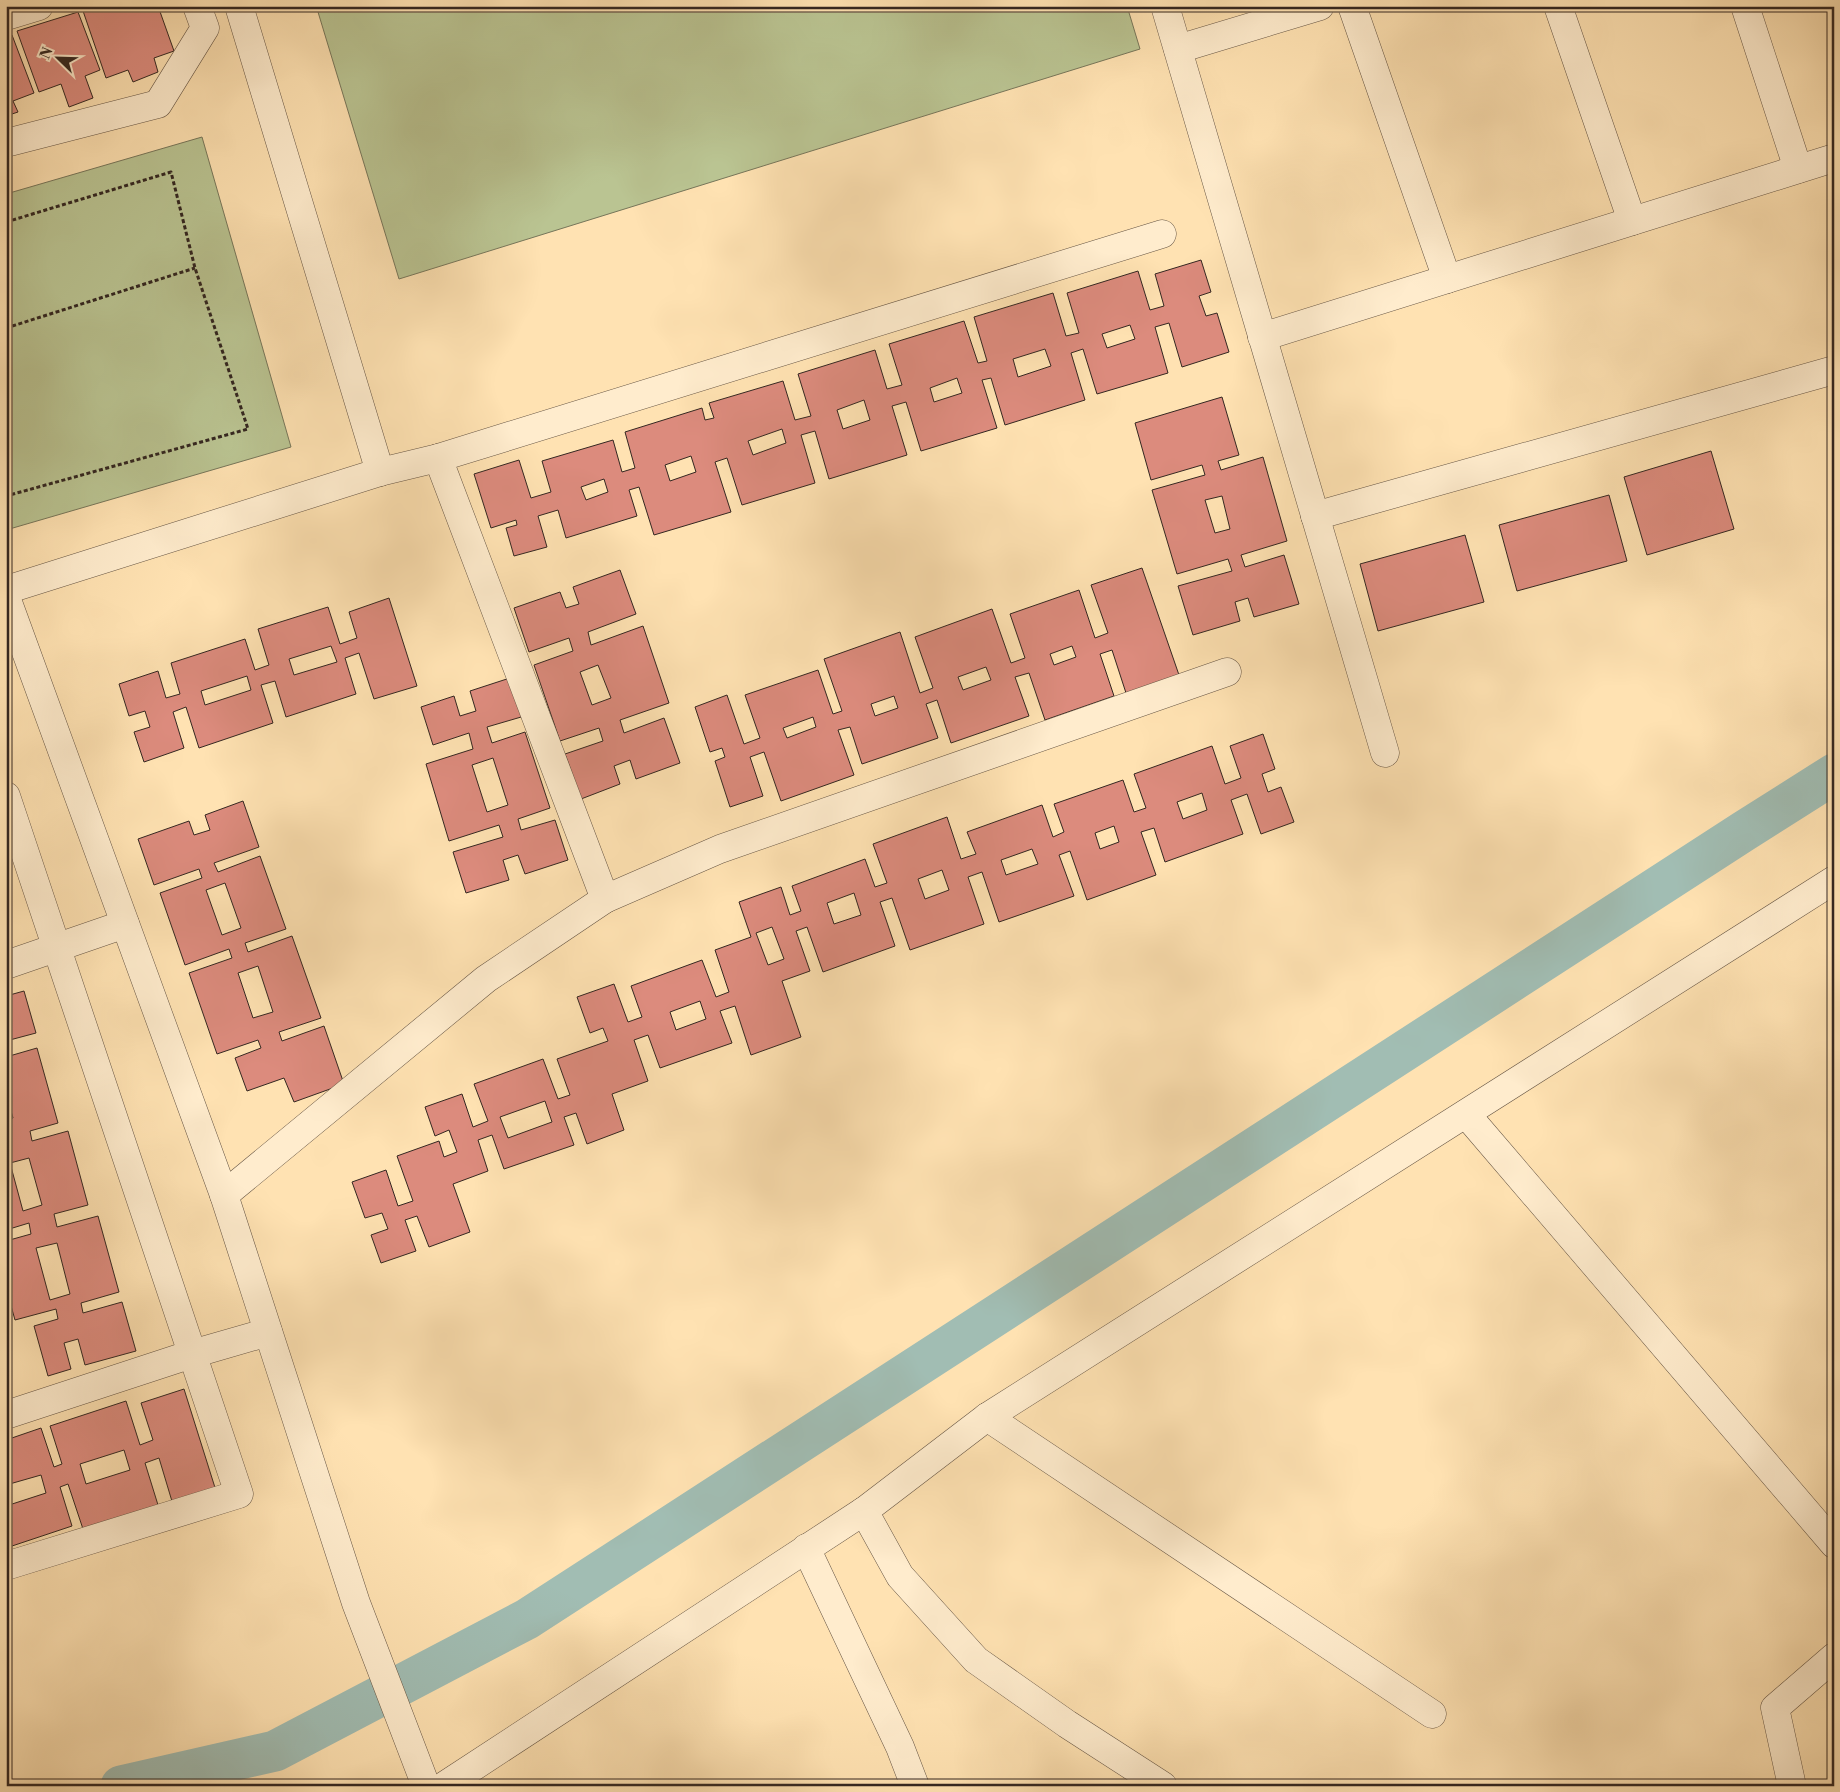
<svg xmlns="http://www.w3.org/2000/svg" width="1840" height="1792" viewBox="0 0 1840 1792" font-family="'Libre Bodoni',serif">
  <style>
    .green { fill: #bac492; stroke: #77765a }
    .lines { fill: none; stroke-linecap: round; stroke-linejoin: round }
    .canal { stroke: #a1bdb3; stroke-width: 41 }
    .building { fill: #dc8b7d; stroke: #342721; fill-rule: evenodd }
    .minor-casing { stroke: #675645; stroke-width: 29 }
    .path { stroke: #342721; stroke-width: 3; stroke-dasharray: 4 2.5; stroke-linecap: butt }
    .minor { stroke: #ffeccd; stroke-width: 28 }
  </style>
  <rect width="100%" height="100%" fill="#ffe2b2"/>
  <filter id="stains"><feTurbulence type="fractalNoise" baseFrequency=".004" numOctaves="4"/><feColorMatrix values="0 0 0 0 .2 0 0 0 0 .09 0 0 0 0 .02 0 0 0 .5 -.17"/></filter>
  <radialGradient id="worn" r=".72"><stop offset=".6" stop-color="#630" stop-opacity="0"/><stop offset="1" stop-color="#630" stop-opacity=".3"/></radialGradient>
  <!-- green -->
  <g class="green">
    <polygon points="337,6 1127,6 1140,49 399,279 318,12"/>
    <polygon points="202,137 291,447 6,530 6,194"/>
  </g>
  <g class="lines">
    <!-- canal -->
    <polyline class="canal" points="121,1786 275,1751 527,1619 1744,831 1834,774"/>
  </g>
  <!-- building -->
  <g class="building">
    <polygon points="86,6 158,6 174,51 154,58 158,72 133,82 128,70 106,78 82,8"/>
    <polygon points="78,12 100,70 85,76 93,98 69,107 61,84 39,92 17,31"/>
    <polygon points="12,35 34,93 13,101 18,112 6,116 6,37"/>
    <path d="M 1201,260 L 1211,292 L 1199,296 L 1206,316 L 1217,313 L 1229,352 L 1182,367 L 1169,323 L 1155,327 L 1168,373 L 1097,394 L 1083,349 L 1071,353 L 1085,400 L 1005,425 L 991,378 L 982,380 L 997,428 L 921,451 L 906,402 L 892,406 L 907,455 L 829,479 L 815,431 L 801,435 L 815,483 L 742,505 L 727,458 L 715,462 L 731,512 L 654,535 L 639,487 L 629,490 L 637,516 L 566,538 L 558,510 L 538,516 L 547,547 L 514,556 L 506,528 L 517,525 L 516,520 L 491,528 L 474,474 L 519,460 L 531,498 L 551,492 L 542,461 L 613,440 L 622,472 L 635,468 L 625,432 L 702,408 L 705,420 L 714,418 L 709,403 L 783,381 L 795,420 L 811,416 L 798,374 L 875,350 L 887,389 L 902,385 L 889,344 L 964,321 L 978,363 L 987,361 L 974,317 L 1053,293 L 1066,336 L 1079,333 L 1067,293 L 1138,271 L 1150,310 L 1164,306 L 1155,274 ZM 1130,325 L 1135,339 L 1107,348 L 1102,334 ZM 1045,349 L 1051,366 L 1018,377 L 1013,359 ZM 957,378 L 962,393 L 934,402 L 930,388 ZM 864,400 L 870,420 L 843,429 L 837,410 ZM 782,429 L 786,443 L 753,455 L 748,441 ZM 691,456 L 696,472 L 670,481 L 665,465 ZM 604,479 L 608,492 L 586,500 L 581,487 Z"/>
    <path d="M 1222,397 L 1239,455 L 1218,461 L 1221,470 L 1263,457 L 1287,541 L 1241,555 L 1245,567 L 1284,555 L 1299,604 L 1254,617 L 1248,598 L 1235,602 L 1240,621 L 1193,635 L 1178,586 L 1232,571 L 1228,559 L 1177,574 L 1152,490 L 1205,475 L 1202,465 L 1151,480 L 1135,423 ZM 1222,496 L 1230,529 L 1215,533 L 1205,500 Z"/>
    <polygon points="1711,451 1734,529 1647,555 1624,477"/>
    <polygon points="1609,495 1627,561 1517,591 1499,525"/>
    <polygon points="1465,535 1484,602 1378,631 1360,564"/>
    <path d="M 1142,568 L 1179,675 L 1126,693 L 1112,650 L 1100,654 L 1114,696 L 1045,720 L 1029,673 L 1015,677 L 1029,716 L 951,743 L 937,700 L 926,704 L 938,738 L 862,764 L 850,727 L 838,730 L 854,775 L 781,801 L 764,752 L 750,757 L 763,796 L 730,807 L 715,761 L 725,757 L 722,748 L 710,752 L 695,707 L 727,695 L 744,744 L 760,738 L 745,695 L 818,670 L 833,714 L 842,711 L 824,659 L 900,632 L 920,693 L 933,688 L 915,637 L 992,609 L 1011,663 L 1025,658 L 1010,614 L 1079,590 L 1095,638 L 1108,633 L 1091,585 ZM 1072,646 L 1076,657 L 1054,665 L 1050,654 ZM 986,667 L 991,680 L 963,690 L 958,677 ZM 894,696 L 898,708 L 875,716 L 871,704 ZM 813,717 L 816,727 L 787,738 L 783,728 Z"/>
    <path d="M 620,570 L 636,614 L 588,632 L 591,645 L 643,626 L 669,703 L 620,720 L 624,733 L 664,718 L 680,763 L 636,779 L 630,760 L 614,766 L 620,784 L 581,799 L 565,754 L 603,741 L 599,728 L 560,741 L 534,665 L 573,651 L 569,638 L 529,652 L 514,608 L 560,592 L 566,608 L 579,604 L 573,587 ZM 598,665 L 611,698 L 592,705 L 580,672 Z"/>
    <path d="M 389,598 L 417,686 L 374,699 L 359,653 L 345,658 L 356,694 L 286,717 L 275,681 L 261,685 L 273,723 L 199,748 L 186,707 L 173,712 L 184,748 L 144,762 L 134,732 L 150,727 L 145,711 L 129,716 L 119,684 L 158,671 L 166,698 L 180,694 L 171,663 L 245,639 L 255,670 L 269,665 L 258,629 L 328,607 L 340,644 L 357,638 L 349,612 ZM 331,646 L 337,662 L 294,675 L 289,659 ZM 247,676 L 251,690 L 205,705 L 201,691 Z"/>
    <path d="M 516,676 L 528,715 L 487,727 L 492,743 L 525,732 L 550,808 L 518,819 L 521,830 L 555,820 L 568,860 L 525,874 L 518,855 L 503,860 L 509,880 L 466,893 L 453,852 L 503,837 L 499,825 L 449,841 L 426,764 L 473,749 L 469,733 L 433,745 L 421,707 L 454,696 L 460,716 L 476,711 L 470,691 ZM 493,758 L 508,805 L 487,812 L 472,765 Z"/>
    <path d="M 1263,734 L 1275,769 L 1262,774 L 1268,792 L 1281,787 L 1294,822 L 1261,834 L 1247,794 L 1231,800 L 1243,834 L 1165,862 L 1154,828 L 1141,832 L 1156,875 L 1087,900 L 1070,851 L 1059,855 L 1074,896 L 999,922 L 982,872 L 968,877 L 984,924 L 910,950 L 892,898 L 880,902 L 895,946 L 823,972 L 807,927 L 796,931 L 810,971 L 782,981 L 801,1037 L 751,1055 L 735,1006 L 720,1011 L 732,1043 L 660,1068 L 648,1035 L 634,1040 L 648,1081 L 612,1094 L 624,1130 L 587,1144 L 576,1113 L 564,1117 L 574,1145 L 504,1169 L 492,1135 L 478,1140 L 488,1171 L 453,1184 L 470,1232 L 429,1247 L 417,1216 L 405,1220 L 416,1251 L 381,1263 L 371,1235 L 388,1229 L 382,1213 L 365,1218 L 352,1182 L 386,1170 L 398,1206 L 413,1201 L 397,1156 L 439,1141 L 444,1157 L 457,1152 L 449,1130 L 435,1136 L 425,1107 L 462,1094 L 473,1127 L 488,1121 L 474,1084 L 543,1059 L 558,1099 L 570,1095 L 557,1059 L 608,1041 L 603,1028 L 590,1033 L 577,997 L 614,984 L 628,1022 L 642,1017 L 631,986 L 702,960 L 716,997 L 729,992 L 715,950 L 751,937 L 739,902 L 781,887 L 790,915 L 801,911 L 792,886 L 865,859 L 875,887 L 887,883 L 873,844 L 947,817 L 961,859 L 976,854 L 967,832 L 1042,805 L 1053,837 L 1064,832 L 1054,804 L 1123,780 L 1134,812 L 1146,808 L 1134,774 L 1212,746 L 1225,784 L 1241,778 L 1230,746 ZM 1202,793 L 1207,810 L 1183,819 L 1177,802 ZM 1114,826 L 1119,842 L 1100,849 L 1095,833 ZM 1032,849 L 1038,864 L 1006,875 L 1001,860 ZM 942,870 L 949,890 L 925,899 L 918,879 ZM 854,893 L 861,915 L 834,924 L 827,903 ZM 772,927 L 784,959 L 768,965 L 756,933 ZM 700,1001 L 706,1019 L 676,1030 L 670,1012 ZM 545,1101 L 552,1122 L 508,1138 L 500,1117 Z"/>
    <path d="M 243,801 L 259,847 L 214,863 L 218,872 L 260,856 L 286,929 L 245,943 L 248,952 L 292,936 L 321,1018 L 279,1032 L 282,1041 L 324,1026 L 344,1084 L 294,1102 L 284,1078 L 247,1091 L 235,1058 L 261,1048 L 258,1040 L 217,1054 L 189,973 L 232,958 L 229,949 L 185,965 L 160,893 L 202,878 L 199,869 L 154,885 L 138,839 L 189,821 L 194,835 L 210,830 L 205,815 ZM 225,883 L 241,928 L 222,935 L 206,890 ZM 258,966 L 273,1012 L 253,1018 L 238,973 Z"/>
    <polygon points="24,991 36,1033 6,1041 6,996"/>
    <path d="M 37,1048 L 58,1123 L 30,1131 L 32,1141 L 68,1131 L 88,1205 L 54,1214 L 57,1227 L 98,1216 L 119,1292 L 81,1303 L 83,1313 L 122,1302 L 136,1351 L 85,1365 L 78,1339 L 64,1343 L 71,1369 L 48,1376 L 34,1326 L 58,1319 L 56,1309 L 15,1320 L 6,1288 L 6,1241 L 31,1234 L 29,1223 L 6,1230 L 6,1120 L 13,1118 L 6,1093 L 6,1057 ZM 29,1158 L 42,1205 L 23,1211 L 10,1163 ZM 57,1243 L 70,1294 L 50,1300 L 36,1248 Z"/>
    <path d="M 184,1389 L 217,1494 L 174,1508 L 159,1458 L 145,1463 L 158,1505 L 83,1529 L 68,1484 L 60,1487 L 72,1526 L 6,1548 L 6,1506 L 46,1493 L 41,1475 L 6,1485 L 6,1440 L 41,1428 L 54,1467 L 62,1464 L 50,1426 L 126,1401 L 140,1445 L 153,1440 L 141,1403 ZM 124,1450 L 130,1470 L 86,1484 L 80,1464 Z"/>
  </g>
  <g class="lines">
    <!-- minor casing -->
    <g class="minor-casing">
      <g id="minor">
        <polyline points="239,6 380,472"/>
        <polyline points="1165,6 1385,753"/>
        <polyline points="1352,6 1447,279"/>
        <polyline points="1558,6 1632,221"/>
        <polyline points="1745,6 1798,169"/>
        <polyline points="6,16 39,6"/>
        <polyline points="1178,49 1320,6"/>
        <polyline points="6,143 158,104 205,28 197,6"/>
        <polyline points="1262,337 1834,158"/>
        <polyline points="438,458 605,899"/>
        <polyline points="1315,516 1834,370"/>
        <polyline points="6,590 380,472 438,458 1162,234"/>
        <polyline points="6,597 224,1195 356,1603 426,1786"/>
        <polyline points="6,796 239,1494 6,1566"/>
        <polyline points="6,965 125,924"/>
        <polyline points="1466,1114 1834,1544"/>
        <polyline points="224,1195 486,979 605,899 720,849 1227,672"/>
        <polyline points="6,1415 192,1354 268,1332"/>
        <polyline points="987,1417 1432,1714"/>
        <polyline points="864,1511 900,1576 976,1660 1067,1724 1163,1786"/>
        <polyline points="806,1548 900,1747 915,1786"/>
        <polyline points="444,1786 864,1511 987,1417 1834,880"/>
        <polyline points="1792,1786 1775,1708 1834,1657"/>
      </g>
    </g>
    <!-- path -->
    <g class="path">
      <polyline points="6,222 171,172 195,268 248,429 6,496"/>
      <polyline points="6,328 195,268"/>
    </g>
    <!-- minor -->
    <use href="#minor" class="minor"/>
  </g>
  <!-- margin -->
  <rect width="1840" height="1792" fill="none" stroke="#ffe2b2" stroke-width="25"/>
  <rect x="8" y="8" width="1825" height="1777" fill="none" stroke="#342721" stroke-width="2.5"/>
  <rect x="12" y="12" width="1815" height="1767" fill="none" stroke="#342721"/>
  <!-- north arrow -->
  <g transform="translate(58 58) rotate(293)" stroke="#ffeccd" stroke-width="4" paint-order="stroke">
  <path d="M0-4L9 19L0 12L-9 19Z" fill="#342721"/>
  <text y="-8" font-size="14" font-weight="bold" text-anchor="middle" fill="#342721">N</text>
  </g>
  <rect width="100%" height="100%" filter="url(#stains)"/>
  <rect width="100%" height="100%" fill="url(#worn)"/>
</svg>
